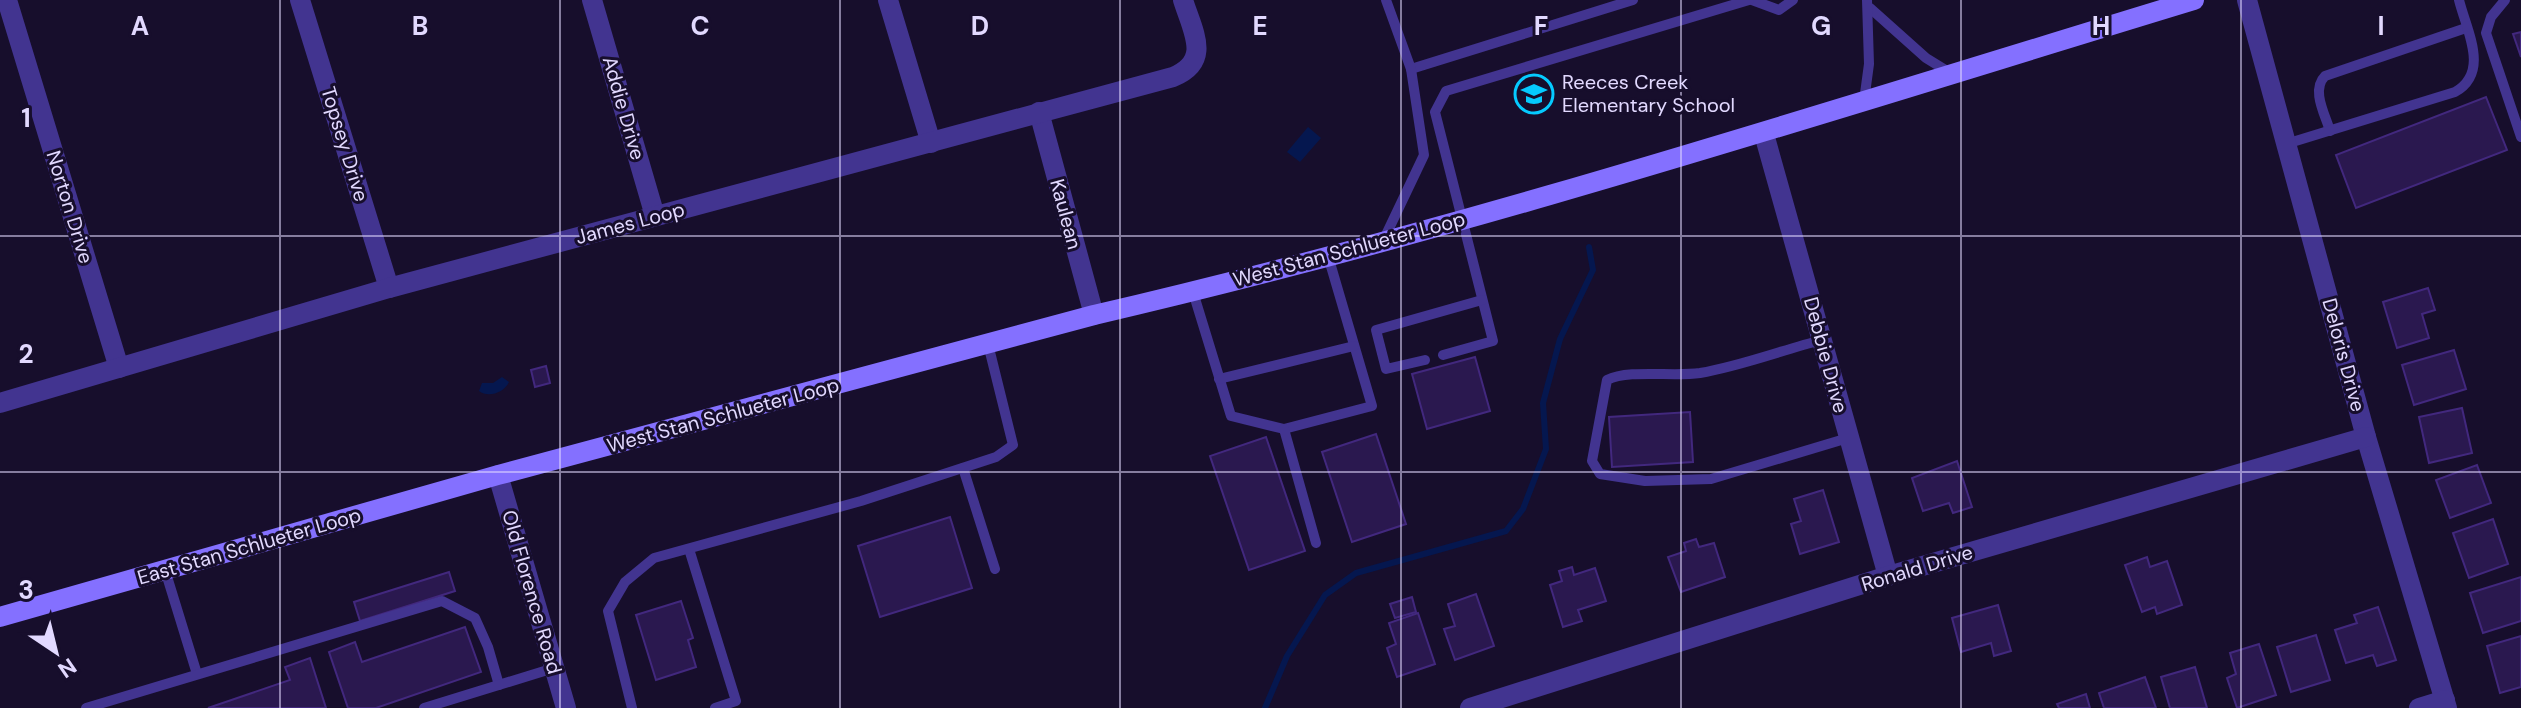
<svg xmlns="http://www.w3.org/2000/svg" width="2521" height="708" viewBox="0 0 2521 708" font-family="'DM Sans',sans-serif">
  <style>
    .water { fill: #05174f }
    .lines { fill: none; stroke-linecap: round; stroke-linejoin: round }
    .stream { stroke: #05174f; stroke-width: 6 }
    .building { fill: #2a184f; stroke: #42287e; stroke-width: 2 }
    .service { stroke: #423490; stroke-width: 10 }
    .minor { stroke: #423490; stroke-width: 20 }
    .secondary { stroke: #8470ff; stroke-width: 20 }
    .grid { fill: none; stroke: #e2d9ff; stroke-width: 2; stroke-opacity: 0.55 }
    .labels { text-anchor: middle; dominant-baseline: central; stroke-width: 6; stroke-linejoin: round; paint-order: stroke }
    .poi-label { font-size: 20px; fill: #e2d9ff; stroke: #170e2c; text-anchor: start }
    .street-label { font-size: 20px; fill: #e2d9ff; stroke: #170e2c }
    .grid-label { font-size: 26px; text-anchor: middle; font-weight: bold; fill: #e2d9ff; stroke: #170e2c; stroke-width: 6; stroke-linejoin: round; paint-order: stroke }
  </style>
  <rect width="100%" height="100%" fill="#170e2c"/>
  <!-- water -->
  <g class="water">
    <polygon points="1308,127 1321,138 1300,162 1287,152"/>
    <path d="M 502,377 L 509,382 C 504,393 488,398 479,391 L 482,383 L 493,383 Z"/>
  </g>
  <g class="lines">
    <!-- stream -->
    <polyline class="stream" points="1265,708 1287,656 1325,595 1356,573 1506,531 1523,509 1546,449 1543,403 1560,339 1593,270 1589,247"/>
  </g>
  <!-- building -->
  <g class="building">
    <polygon points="2521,32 2521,57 2513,34"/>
    <polygon points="2486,97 2507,150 2356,208 2336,155"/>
    <polygon points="2428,288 2435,310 2422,314 2429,338 2397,348 2383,302"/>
    <polygon points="2454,350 2466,389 2414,405 2402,365"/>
    <polygon points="1475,357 1490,411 1427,429 1412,374"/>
    <polygon points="546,366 550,383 535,387 531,370"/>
    <polygon points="2462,408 2472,453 2429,463 2419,417"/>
    <polygon points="1690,412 1693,462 1612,467 1609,417"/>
    <polygon points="1376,434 1406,524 1352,542 1322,452"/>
    <polygon points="1266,437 1305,551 1249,570 1210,456"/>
    <polygon points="1957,461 1972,507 1953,513 1949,503 1923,511 1912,478"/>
    <polygon points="2477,465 2491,503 2450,518 2436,480"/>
    <polygon points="1823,490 1839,542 1800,554 1791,524 1801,521 1794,499"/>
    <polygon points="950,517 972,588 880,617 858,546"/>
    <polygon points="2493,519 2508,564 2469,578 2453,533"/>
    <polygon points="1696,539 1699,547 1714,543 1725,577 1681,592 1668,557 1686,551 1684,543"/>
    <polygon points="2147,557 2150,567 2167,561 2182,605 2157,614 2155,607 2142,612 2125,565"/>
    <polygon points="1572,567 1574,575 1595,568 1606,601 1578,610 1582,621 1563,627 1550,585 1562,581 1559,571"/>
    <polygon points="449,572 455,591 360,621 354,602"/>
    <polygon points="2521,577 2521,621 2483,633 2470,593"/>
    <polygon points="1476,594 1494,646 1455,660 1444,629 1455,626 1448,604"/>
    <polygon points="1412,597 1416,612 1395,618 1390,604"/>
    <polygon points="681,601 693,638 688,640 696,667 656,680 636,615"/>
    <polygon points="1998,605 2011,651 1994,656 1991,643 1961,652 1952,618"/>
    <polygon points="2378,607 2396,660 2377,666 2373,655 2346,663 2335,630 2357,623 2354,615"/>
    <polygon points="1418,613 1435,664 1397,677 1387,648 1396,644 1389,623"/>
    <polygon points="465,627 481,672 376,708 348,708 329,652 355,642 362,662"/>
    <polygon points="2316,635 2330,680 2291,692 2277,647"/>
    <polygon points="2521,636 2521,687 2500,693 2487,646"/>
    <polygon points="2259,644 2276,695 2237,708 2227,678 2236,674 2230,653"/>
    <polygon points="310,658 326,708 208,708 290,680 285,667"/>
    <polygon points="2195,667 2207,708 2170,708 2161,677"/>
    <polygon points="2145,677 2156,708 2104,708 2099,693"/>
    <polygon points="2086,694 2090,708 2059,708 2057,704"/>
  </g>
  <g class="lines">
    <!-- service -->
    <g class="service">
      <polyline points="1752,0 1779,10 1793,0"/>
      <polyline points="2505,0 2491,17 2486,33 2521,137"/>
      <polyline points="1870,8 1926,58 1952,74"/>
      <polyline points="1411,69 1633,0"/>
      <polyline points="1864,101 1869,64 1867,0"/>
      <path d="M 2330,131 C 2325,114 2311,90 2325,76 L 2466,28"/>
      <path d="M 2286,144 L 2455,92 C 2490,72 2467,32 2459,0"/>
      <polyline points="1384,239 1424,155 1411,69 1386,0"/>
      <polyline points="1193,292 1231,416 1284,429 1372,406 1328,256"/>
      <path d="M 1822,340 C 1782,350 1741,366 1700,373 C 1672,377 1629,369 1607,380 L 1592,461 L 1600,474 L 1645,481 L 1711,479 L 1848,438"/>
      <polyline points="1443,355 1493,341 1435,112 1446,91 1749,0"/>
      <polyline points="1425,360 1386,369 1376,330 1482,300"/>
      <polyline points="1219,379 1354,346"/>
      <polyline points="1284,429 1316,543"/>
      <polyline points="963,468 995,569"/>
      <polyline points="689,549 736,701 715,708"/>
      <polyline points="165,570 197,674"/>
      <polyline points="86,708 442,601 475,618 488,647 499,685"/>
      <polyline points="424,708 554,668"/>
      <polyline points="632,708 608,611 625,582 654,558 861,501 996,457 1013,445 988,344"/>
    </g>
    <!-- minor -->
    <g class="minor">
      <polyline points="7,0 119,368"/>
      <polyline points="300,0 389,288"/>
      <polyline points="592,0 655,216"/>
      <polyline points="888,0 931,143"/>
      <polyline points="2247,0 2366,437 2447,708"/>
      <polyline points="1039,112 1094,315"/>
      <polyline points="1764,134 1888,576"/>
      <path d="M 0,403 L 389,288 L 1173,77 C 1212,61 1193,32 1183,0"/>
      <polyline points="498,475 566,708"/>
      <polyline points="1470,708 1888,576 2366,437"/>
      <polyline points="2419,708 2445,700"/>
    </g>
    <!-- secondary -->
    <path class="secondary" d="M 0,617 L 498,475 L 1094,315 C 1465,229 1829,111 2194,0"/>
  </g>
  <!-- grid -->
  <path class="grid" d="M 280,0 L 280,708M 560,0 L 560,708M 840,0 L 840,708M 1120,0 L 1120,708M 1401,0 L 1401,708M 1681,0 L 1681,708M 1961,0 L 1961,708M 2241,0 L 2241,708M 0,236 L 2521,236M 0,472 L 2521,472"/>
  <!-- icons -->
  <defs>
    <g id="school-ring" transform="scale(2)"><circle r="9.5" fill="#170e2c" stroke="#05caff" stroke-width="1.5"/><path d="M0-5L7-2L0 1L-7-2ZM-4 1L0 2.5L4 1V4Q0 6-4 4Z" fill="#05caff"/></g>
  </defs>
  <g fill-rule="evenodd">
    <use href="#school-ring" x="1534" y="94"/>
  </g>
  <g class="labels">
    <!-- poi labels -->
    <g class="poi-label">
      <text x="1562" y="82">Reeces Creek<tspan x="1562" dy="23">Elementary School</tspan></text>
    </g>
    <!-- street labels -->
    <g class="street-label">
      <text transform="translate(624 108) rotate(74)">Addie Drive</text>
      <text transform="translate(345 144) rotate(73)">Topsey Drive</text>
      <text transform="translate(70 207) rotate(73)">Norton Drive</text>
      <text transform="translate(1066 214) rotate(75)">Kaulean</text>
      <text transform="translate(630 223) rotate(-15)">James Loop</text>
      <text transform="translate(1349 249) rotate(-15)">West Stan Schlueter Loop</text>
      <text transform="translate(1826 355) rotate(75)">Debbie Drive</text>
      <text transform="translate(2344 355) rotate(75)">Deloris Drive</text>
      <text transform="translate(723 415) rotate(-15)">West Stan Schlueter Loop</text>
      <text transform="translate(249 546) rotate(-16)">East Stan Schlueter Loop</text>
      <text transform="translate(1917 568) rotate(-17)">Ronald Drive</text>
      <text transform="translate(532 592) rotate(74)">Old Florence Road</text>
    </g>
  </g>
  <g class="grid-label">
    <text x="140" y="35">A</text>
    <text x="420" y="35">B</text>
    <text x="700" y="35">C</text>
    <text x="980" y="35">D</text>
    <text x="1260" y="35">E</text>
    <text x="1541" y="35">F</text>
    <text x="1821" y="35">G</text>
    <text x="2101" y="35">H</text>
    <text x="2381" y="35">I</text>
    <text x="26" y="127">1</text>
    <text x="26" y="363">2</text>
    <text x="26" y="599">3</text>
  </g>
  <!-- north arrow -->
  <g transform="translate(56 652) rotate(145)" stroke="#170e2c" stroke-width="6" paint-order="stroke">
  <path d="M0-6L14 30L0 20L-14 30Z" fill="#e2d9ff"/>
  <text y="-12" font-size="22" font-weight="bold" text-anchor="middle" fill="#e2d9ff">N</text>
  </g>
</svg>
